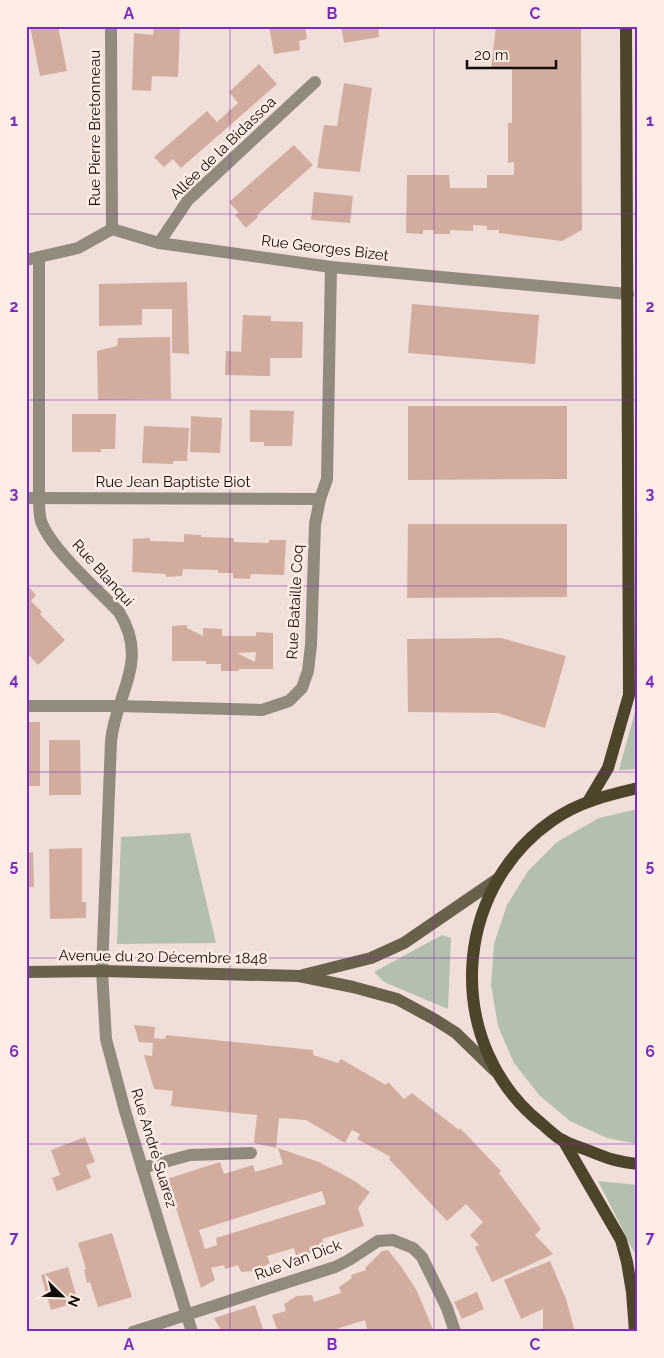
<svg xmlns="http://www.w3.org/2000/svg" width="664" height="1358" viewBox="0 0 664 1358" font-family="Raleway,sans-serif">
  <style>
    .green { fill: #b2c0ad }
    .building { fill: #d2ad9f; fill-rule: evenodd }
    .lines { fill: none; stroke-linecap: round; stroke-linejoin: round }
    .lane { stroke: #918a7d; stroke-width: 12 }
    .street { stroke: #918a7d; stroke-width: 12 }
    .secondary { stroke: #6a614d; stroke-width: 12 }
    .primary { stroke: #4e442b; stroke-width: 12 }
    .grid { fill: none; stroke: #7b2cbf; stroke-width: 1; stroke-opacity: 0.55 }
    .labels { text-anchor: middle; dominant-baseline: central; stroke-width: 5; stroke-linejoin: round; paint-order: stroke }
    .street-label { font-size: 15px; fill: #120d0b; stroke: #feece5 }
    .neatline { fill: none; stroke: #7b2cbf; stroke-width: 2 }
    .grid-label { font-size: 16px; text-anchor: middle; font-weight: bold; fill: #7b2cbf }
  </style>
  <rect width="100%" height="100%" fill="#f0ded8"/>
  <!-- green -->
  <g class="green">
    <polygon points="635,26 638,26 637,308"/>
    <polygon points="638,701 638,769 619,770"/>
    <polygon points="638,809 638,1144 607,1138 570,1121 539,1095 514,1063 498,1026 491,985 494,944 507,905 528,871 557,842 599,818"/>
    <polygon points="190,833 216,943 117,944 121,837"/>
    <polygon points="442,935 451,938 448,1009 384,982 374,972"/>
    <polygon points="598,1181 638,1185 638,1252 634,1252"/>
  </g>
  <!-- building -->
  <g class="building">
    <polygon points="30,26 58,26 67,71 40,76"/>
    <polygon points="154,26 180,26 178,77 152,76 151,91 132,90 134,33 153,35"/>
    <polygon points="269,26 305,26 307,39 299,41 300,50 274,54"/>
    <polygon points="341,26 378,26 379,37 344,43"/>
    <polygon points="496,26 581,26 582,230 562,241 499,233 499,230 487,230 487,226 473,225 473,231 450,230 450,234 434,234 434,230 423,230 423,234 406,233 407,175 449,175 450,188 487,188 487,175 514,175 514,162 508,163 508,123 512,123 512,69 491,69"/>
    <polygon points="259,64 277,84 181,168 173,159 164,167 154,157 207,111 217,122 238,103 229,92"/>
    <polygon points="344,83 372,88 360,172 317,168 324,125 337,126"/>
    <polygon points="294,145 313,165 257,215 258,217 246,228 235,215 239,213 229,202"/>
    <polygon points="314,192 353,196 350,223 311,220"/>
    <polygon points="187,282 189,354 172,353 172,309 142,309 142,325 99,326 99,284"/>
    <polygon points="412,304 539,315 535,364 408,353"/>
    <polygon points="243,315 271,316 271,321 303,322 302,358 270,358 270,376 225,375 226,351 241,352"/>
    <polygon points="170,337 171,399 98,400 97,351 117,346 118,338"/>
    <polygon points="408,406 567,406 567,479 408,480"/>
    <polygon points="250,410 294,411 292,446 264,446 264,442 250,442"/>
    <polygon points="72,414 116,414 115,449 101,449 101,452 72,452"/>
    <polygon points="191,416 222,418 220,453 190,452"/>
    <polygon points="144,426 189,428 187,461 173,461 173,464 142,463"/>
    <polygon points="408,524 567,524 567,597 407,598"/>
    <polygon points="184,534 201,535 201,537 234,538 234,542 269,543 269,540 286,540 284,575 251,574 250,579 233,578 233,573 218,573 218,570 183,569 182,576 166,577 166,574 132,572 133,539 150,538 150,541 184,542"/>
    <polygon points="26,584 36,595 31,601 42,612 40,614 65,640 38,665 27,653 29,651 26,648"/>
    <path d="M 187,625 L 187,628 L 203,636 L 203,628 L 222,629 L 222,636 L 256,636 L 256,632 L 273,633 L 273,669 L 239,669 L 239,671 L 221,671 L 221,664 L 206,664 L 206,661 L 172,661 L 172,626 ZM 256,652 L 255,662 L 237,653 Z"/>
    <polygon points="501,638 566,656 545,728 498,713 408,712 407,639"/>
    <rect x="26" y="722" width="14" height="64"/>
    <polygon points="49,740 80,740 81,795 49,795"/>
    <polygon points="82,848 82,902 86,902 86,918 50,919 49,849"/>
    <polygon points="33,852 34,887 26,887 26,853"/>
    <polygon points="134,1025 155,1027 154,1038 165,1039 166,1035 313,1050 313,1055 338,1063 341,1059 386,1085 388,1082 404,1099 412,1093 459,1130 460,1128 501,1171 499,1173 541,1229 535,1235 553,1254 492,1282 475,1247 479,1245 470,1235 483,1222 466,1204 447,1221 389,1159 391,1157 357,1139 360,1134 352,1130 345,1143 306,1120 279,1118 276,1148 254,1143 257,1115 171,1106 173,1091 154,1089 144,1055 152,1056 153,1043 139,1042"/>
    <polygon points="85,1137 95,1162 86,1165 91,1178 57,1191 52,1178 60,1175 51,1150"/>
    <path d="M 278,1148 L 319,1162 L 353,1180 L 370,1192 L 358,1208 L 364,1226 L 322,1239 L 325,1245 L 311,1253 L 296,1255 L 294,1248 L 267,1256 L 270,1263 L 256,1271 L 241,1272 L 238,1265 L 225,1269 L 224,1265 L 211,1268 L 215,1280 L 201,1288 L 167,1179 L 220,1162 L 224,1174 L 253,1165 L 255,1172 L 283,1164 ZM 322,1191 L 326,1204 L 216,1238 L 217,1245 L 205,1249 L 199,1230 Z"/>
    <polygon points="112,1233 132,1297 98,1307 90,1282 87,1283 84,1270 86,1269 78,1243"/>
    <polygon points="388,1250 402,1268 417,1291 434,1332 368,1332 365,1320 327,1332 278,1332 272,1315 286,1311 284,1304 297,1296 312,1295 314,1302 341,1293 339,1287 352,1278 351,1275 366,1270 365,1268 382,1251"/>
    <polygon points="550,1261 566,1299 575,1332 543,1332 543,1309 521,1319 504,1280"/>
    <polygon points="68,1267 78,1302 51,1310 41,1275"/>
    <polygon points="477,1292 484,1309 462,1319 454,1302"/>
    <polygon points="255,1305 264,1332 229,1332 229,1330 222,1332 214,1318"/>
  </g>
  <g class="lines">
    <!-- lane -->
    <g class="lane">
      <polyline points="159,243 188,200 315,82"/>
      <polyline points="142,1168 190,1155 251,1153"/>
    </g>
    <!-- street -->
    <g class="street">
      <polyline points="111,26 112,229"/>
      <path d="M 39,257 L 39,498 C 39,505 39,514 41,521 C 50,548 98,590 119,612 C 150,662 116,692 111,741 L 102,971 L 106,1039 L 125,1111 L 192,1332"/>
      <polyline points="26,260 78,248 112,229 159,243 331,267 628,294"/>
      <polyline points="26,498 320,499"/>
      <polyline points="26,706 120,706 262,710 289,701 302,688 308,671 311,645 315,524 320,499 327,479 331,267"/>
      <polyline points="133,1332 335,1267 349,1260 378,1241 393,1240 413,1248 422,1257 447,1308 455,1332"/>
    </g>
    <!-- secondary -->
    <g class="secondary">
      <polyline points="26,972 102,971 299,976 353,987 397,999 434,1019 456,1033 495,1071"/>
      <polyline points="303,975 371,958 404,943 499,878"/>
    </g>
    <!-- primary -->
    <g class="primary">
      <path d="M 638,788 C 608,795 579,802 553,820 C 450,891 444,1046 542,1124 C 548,1129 555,1136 562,1140 C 570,1144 579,1147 587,1150 C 607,1158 616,1162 638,1164"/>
      <polyline points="589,800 608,768 629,695 626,26"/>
      <polyline points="563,1140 621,1240 627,1262 632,1292 635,1332"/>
    </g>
  </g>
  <!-- grid -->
  <path class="grid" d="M 230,26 L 230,1332M 434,26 L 434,1332M 26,214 L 638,214M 26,400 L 638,400M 26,586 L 638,586M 26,772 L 638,772M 26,958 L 638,958M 26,1144 L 638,1144"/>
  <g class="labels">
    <!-- street labels -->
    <g class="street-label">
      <text transform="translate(95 128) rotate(-90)">Rue Pierre Bretonneau</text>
      <text transform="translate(223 148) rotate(-44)">Allée de la Bidassoa</text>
      <text transform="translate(325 248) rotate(7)">Rue Georges Bizet</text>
      <text x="173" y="482">Rue Jean Baptiste Biot</text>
      <text transform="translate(103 573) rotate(48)">Rue Blanqui</text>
      <text transform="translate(295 602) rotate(-87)">Rue Bataille Coq</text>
      <text transform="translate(163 957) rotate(1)">Avenue du 20 Décembre 1848</text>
      <text transform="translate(154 1148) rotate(73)">Rue André Suarez</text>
      <text transform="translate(298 1260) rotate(-20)">Rue Van Dick</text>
    </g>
  </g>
  <!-- border -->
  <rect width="664" height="1358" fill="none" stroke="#feece5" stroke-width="55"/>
  <!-- north arrow -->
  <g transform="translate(62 1296) rotate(113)" stroke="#feece5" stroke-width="4" paint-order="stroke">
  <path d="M0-4L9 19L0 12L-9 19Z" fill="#120d0b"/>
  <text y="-8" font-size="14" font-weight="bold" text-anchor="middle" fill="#120d0b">N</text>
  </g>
  <!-- scale -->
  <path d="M467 60v8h89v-8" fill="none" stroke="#120d0b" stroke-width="2.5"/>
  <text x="474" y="60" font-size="15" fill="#120d0b" stroke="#feece5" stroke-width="4" paint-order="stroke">20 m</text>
  <rect x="28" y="28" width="608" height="1302" class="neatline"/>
  <g class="grid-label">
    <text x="129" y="19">A</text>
    <text x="332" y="19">B</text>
    <text x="535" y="19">C</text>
    <text x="14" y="126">1</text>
    <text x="650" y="126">1</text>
    <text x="14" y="312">2</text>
    <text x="650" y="312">2</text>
    <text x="14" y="499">3</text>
    <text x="650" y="499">3</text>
    <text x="14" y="685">4</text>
    <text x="650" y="685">4</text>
    <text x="14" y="871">5</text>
    <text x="650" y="871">5</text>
    <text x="14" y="1057">6</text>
    <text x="650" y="1057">6</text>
    <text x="14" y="1243">7</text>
    <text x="650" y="1243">7</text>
    <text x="129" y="1350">A</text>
    <text x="332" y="1350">B</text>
    <text x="535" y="1350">C</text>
  </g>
</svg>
